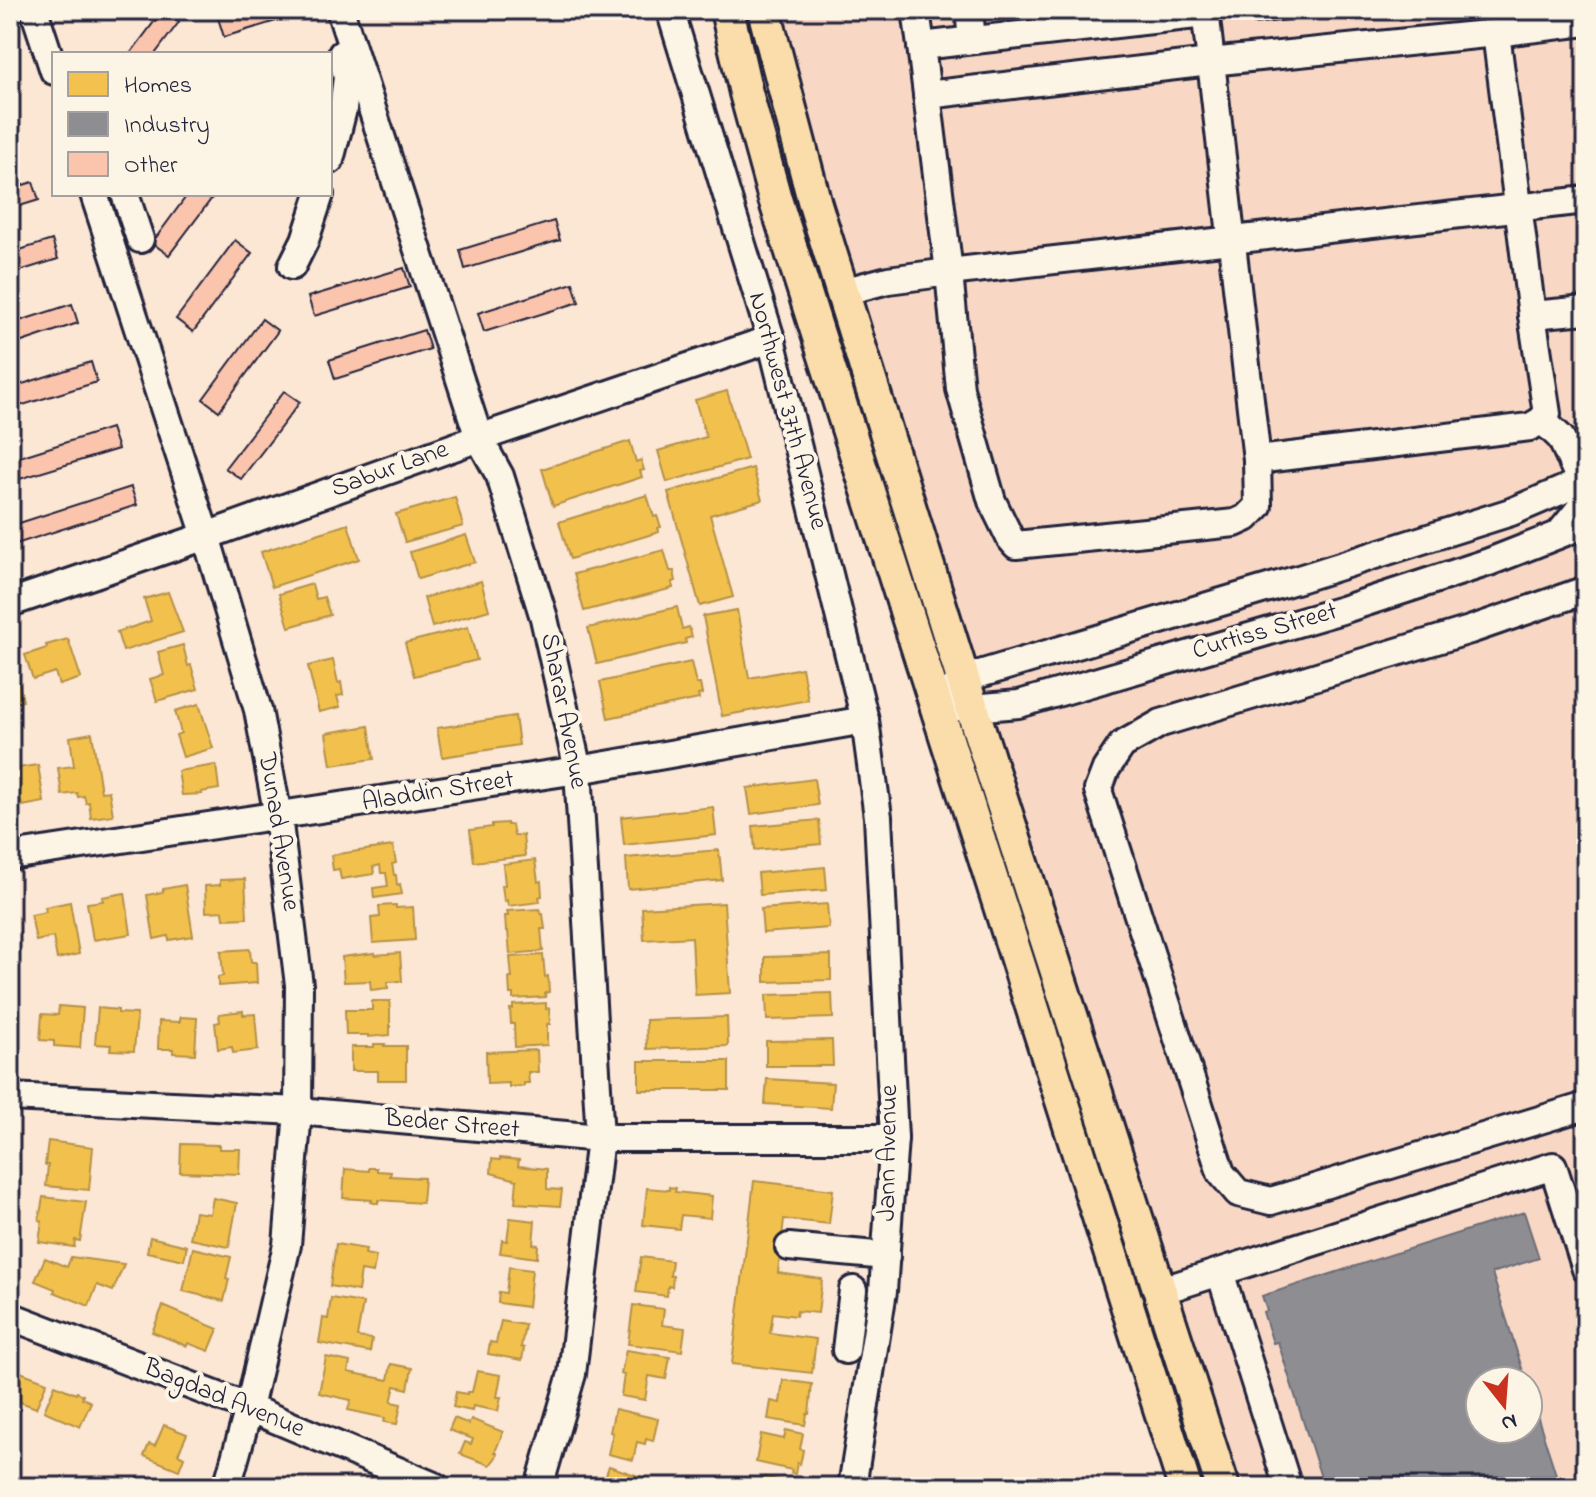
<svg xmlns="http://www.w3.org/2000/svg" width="1596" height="1497" viewBox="0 0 1596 1497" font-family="'Indie Flower',sans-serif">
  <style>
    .built { fill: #f8d8c5; fill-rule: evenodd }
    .homes { fill: #f2c14e; stroke: #b49148; stroke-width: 2 }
    .industry { fill: #8d8d92; stroke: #6d6d78; stroke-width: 2 }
    .building { fill: #fbc4ad; stroke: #22223b; stroke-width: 2 }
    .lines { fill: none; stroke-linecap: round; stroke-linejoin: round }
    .minor-casing { stroke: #22223b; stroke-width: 32 }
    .major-casing { stroke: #22223b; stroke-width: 38 }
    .minor { stroke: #fcf5e5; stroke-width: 26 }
    .major { stroke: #faddab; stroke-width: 32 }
    .labels { text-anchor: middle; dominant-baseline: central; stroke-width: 8; stroke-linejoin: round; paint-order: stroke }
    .street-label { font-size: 26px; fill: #22223b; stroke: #fcf5e5 }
  </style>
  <rect width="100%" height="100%" fill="#fce6d4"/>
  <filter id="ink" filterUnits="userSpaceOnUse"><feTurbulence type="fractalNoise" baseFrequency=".0125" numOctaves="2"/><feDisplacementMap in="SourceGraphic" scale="16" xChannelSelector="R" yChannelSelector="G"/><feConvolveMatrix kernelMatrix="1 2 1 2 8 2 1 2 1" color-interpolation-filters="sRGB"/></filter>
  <g filter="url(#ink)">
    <!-- built -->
    <path class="built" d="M 712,10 L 1586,10 L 1586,1487 L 1175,1487 ZM 1480,1381 L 1528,1381 L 1528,1429 L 1480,1429 Z"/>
    <!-- homes -->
    <g class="homes">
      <polygon points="727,391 747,459 667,482 658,451 706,437 695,400"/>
      <polygon points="630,441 636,462 641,460 644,470 640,471 642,477 553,506 542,469"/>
      <polygon points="753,468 762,500 710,515 733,597 700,606 668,492"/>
      <polygon points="647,495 654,517 657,516 661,527 658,528 659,532 570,559 559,522"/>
      <polygon points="455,497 463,526 405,542 396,514"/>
      <polygon points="348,524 359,559 272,587 261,552"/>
      <polygon points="466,535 475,562 418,579 410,552"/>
      <polygon points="664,550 670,571 674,571 676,581 672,582 673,588 584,611 574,574"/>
      <polygon points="481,581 489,610 432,627 424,598"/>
      <polygon points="312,584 316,599 324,597 330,615 289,627 279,594"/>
      <polygon points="168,592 183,632 123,651 117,632 151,621 144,599"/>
      <polygon points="677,607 682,629 689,627 692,637 685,639 686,643 597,664 588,628"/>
      <polygon points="737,610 749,678 802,668 808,700 722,716 703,616"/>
      <polygon points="468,627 477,660 414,676 405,643"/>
      <polygon points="68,639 81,678 59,685 55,672 33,679 25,655 47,648 46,645"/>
      <polygon points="183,645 188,666 191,665 198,689 157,701 150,679 164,675 158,652"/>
      <polygon points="333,660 338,683 341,682 343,695 337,696 340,707 319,712 308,666"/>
      <polygon points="14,662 23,701 10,704 10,663"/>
      <polygon points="691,662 696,684 700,684 702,694 698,695 699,699 608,718 600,682"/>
      <polygon points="199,704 213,748 183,757 176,735 181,733 175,711"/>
      <polygon points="515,716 519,745 442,757 437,728"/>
      <polygon points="369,726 374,759 331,765 326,733"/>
      <polygon points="92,733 101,792 109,791 113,815 91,818 89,802 86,803 84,796 78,797 77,793 62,795 58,768 74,766 70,737"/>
      <polygon points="38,765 44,802 22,806 21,801 10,803 10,769"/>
      <polygon points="216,765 219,789 201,792 202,794 182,795 178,771"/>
      <polygon points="814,779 818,805 751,814 747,788"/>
      <polygon points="713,807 716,835 624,845 621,817"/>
      <polygon points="819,820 821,844 755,850 753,826"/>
      <polygon points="507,823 507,825 512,825 514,836 523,835 525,856 474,862 470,830 492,827 492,824"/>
      <polygon points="393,846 396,863 392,864 394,875 396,875 397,885 400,884 402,894 374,898 373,888 388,886 386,873 381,873 380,865 373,867 374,874 341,879 339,869 333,870 331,855"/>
      <polygon points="719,850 722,880 628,889 626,858"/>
      <polygon points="535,860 538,882 541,881 542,896 539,897 540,902 508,906 507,900 504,901 502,885 505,885 503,864"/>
      <polygon points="825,867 827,890 760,895 758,873"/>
      <polygon points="245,879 247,918 224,919 223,911 206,912 205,886 220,885 220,880"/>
      <polygon points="185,885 193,936 169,940 168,936 154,939 147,895 163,892 163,889"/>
      <polygon points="125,893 131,934 93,940 87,903 103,901 102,897"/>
      <polygon points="70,902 79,954 57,959 53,937 36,941 31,915 46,912 45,907"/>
      <polygon points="724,903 730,993 695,995 692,937 644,940 642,908"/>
      <polygon points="827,904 829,928 763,933 761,909"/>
      <polygon points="396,905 396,908 413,907 415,940 373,943 371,918 380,917 379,906"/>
      <polygon points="540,909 541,914 543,914 545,929 541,929 543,951 510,954 508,931 506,931 505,916 508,916 507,911"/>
      <polygon points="250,949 251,962 256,962 257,983 218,986 218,977 223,976 221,951"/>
      <polygon points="375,953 375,955 400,953 402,981 388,982 388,988 371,990 370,981 344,982 342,957"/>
      <polygon points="543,955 545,977 548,976 549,992 545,993 546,997 513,999 513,994 510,994 509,978 512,978 510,957"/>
      <polygon points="831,955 831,980 765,982 765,957"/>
      <polygon points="832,993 833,1018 767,1020 766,995"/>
      <polygon points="372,1001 390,1001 390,1035 368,1037 368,1035 346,1035 345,1010 372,1010"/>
      <polygon points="546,1003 546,1009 549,1008 550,1024 547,1024 547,1045 515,1047 514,1024 511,1024 510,1009 513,1009 513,1005"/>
      <polygon points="59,1006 83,1008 80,1048 54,1046 54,1041 40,1040 42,1014 58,1015"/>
      <polygon points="98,1008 118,1010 118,1013 137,1014 134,1051 110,1050 111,1045 95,1044"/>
      <polygon points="243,1011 243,1015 255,1014 258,1050 233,1053 232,1047 218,1049 215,1023 220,1022 219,1014"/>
      <polygon points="180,1017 197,1018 195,1054 173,1053 173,1049 158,1049 159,1021 180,1022"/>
      <polygon points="727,1017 728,1046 647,1049 646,1020"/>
      <polygon points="832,1040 833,1066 766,1066 766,1041"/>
      <polygon points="374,1044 385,1044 384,1046 406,1046 406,1080 378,1080 378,1071 351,1071 351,1047 374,1047"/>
      <polygon points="537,1050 538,1072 528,1072 529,1083 524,1083 524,1086 509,1087 509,1083 487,1084 486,1052"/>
      <rect x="639" y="1061" width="90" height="29"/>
      <polygon points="767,1079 833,1083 831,1108 765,1104"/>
      <polygon points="48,1141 93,1147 89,1190 46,1186 48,1165 45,1165"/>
      <polygon points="181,1144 219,1145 219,1149 240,1149 239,1174 180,1172"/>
      <polygon points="500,1158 519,1160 518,1166 547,1169 547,1189 562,1190 560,1206 515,1203 517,1180 491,1173 492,1159 500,1160"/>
      <polygon points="369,1168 377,1168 377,1171 391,1172 390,1176 424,1178 422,1203 378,1200 378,1203 374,1203 371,1202 372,1200 343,1198 345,1169 369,1171"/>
      <polygon points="754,1181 833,1190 829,1224 784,1219 778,1273 822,1279 818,1313 797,1311 796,1316 773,1313 770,1333 816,1339 812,1373 732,1364"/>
      <polygon points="669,1187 676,1188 675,1192 712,1196 710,1218 681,1215 679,1229 643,1225 647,1188 669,1190"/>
      <polygon points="43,1197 86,1202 80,1241 75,1240 74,1247 39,1242 42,1221 39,1220"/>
      <polygon points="213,1198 237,1203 229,1247 190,1239 195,1212 210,1214"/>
      <polygon points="510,1218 535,1221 533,1244 538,1245 537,1258 500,1253 502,1240 507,1241"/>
      <polygon points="150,1237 187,1246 184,1260 147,1252"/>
      <polygon points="336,1244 366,1249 365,1254 376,1256 373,1273 361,1271 358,1291 330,1286"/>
      <polygon points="193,1248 231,1257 226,1278 229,1279 224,1301 183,1291"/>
      <polygon points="71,1257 124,1264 113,1291 97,1285 89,1306 54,1292 55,1289 35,1281 45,1258 67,1267"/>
      <polygon points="641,1257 672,1261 670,1276 673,1276 672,1287 668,1286 667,1296 636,1292"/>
      <polygon points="509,1267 532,1270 528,1307 498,1303 499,1292 506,1293"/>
      <polygon points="331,1298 363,1303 357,1337 372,1339 370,1352 319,1343 323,1318 328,1319"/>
      <polygon points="633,1305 664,1309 662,1325 685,1328 682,1351 628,1344"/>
      <polygon points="163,1306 218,1329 209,1351 188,1343 187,1346 152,1332"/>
      <polygon points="501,1321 525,1325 521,1347 524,1348 522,1360 488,1354 490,1342 496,1343"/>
      <polygon points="626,1350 670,1357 666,1379 649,1376 645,1400 621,1396 624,1375 621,1374"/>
      <polygon points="326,1357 350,1362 348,1372 388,1380 391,1364 412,1368 408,1389 395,1386 391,1402 401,1404 397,1424 384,1422 385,1418 348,1410 351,1400 319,1393"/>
      <polygon points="10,1368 47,1382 36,1408 10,1398"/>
      <polygon points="477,1371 501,1375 497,1397 501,1397 498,1411 473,1406 472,1411 453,1407 456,1392 467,1394 467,1392 472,1392"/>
      <polygon points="783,1380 812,1384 809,1414 807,1414 805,1425 768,1419 771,1401 780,1403"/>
      <polygon points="55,1385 76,1394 77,1392 83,1395 82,1398 91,1402 80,1427 44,1411"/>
      <polygon points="615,1409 658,1419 653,1441 646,1439 645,1444 637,1442 633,1460 608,1454 613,1433 610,1432"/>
      <polygon points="454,1418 469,1424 471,1419 503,1432 495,1452 497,1453 496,1457 490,1465 460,1454 465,1442 471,1444 473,1439 449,1430"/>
      <polygon points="164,1425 187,1434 178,1454 184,1457 179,1470 144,1456 149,1444 155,1446"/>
      <polygon points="786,1430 803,1434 800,1449 803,1450 802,1456 800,1464 797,1463 795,1474 791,1473 792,1470 756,1462 761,1434 784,1439"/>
      <polygon points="609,1466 650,1480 648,1487 602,1487"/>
      <polygon points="765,1477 793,1484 792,1487 763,1487"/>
    </g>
    <!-- industry -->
    <polygon class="industry" points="1524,1212 1539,1258 1492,1273 1526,1381 1480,1381 1480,1429 1528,1429 1528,1387 1560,1487 1324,1487 1278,1342 1273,1343 1263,1312 1267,1311 1262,1296"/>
    <!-- building -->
    <g class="building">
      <polygon points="163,10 179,22 155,54 130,54"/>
      <polygon points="244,10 312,10 224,37 218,18"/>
      <polygon points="1252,10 1371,10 1254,24"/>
      <polygon points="33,182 39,200 10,209 10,189"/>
      <polygon points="188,194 215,194 169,255 152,243"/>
      <polygon points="554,221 560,240 465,269 460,250"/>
      <polygon points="52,240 58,259 10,274 10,253"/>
      <polygon points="235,240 252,253 193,332 176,319"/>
      <polygon points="404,268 410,287 314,316 308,297"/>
      <polygon points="573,283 579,302 484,332 478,313"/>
      <polygon points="72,304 78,323 10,346 10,324"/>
      <polygon points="262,319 278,331 219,411 203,399"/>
      <polygon points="424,330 430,349 335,379 329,360"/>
      <polygon points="91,362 97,382 10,409 10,388"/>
      <polygon points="284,391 300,402 241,479 225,468"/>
      <polygon points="111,428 118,449 10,482 10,460"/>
      <polygon points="131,487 137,505 10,546 10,526"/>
    </g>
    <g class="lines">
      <!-- minor casing -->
      <g class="minor-casing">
        <g id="minor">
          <polyline points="34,10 54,71"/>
          <polyline points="340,10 479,438 500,476 544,618 578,770 600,1138 572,1374 539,1487"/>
          <polyline points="670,10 771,339 865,720 878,817 894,1138 883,1291 852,1487"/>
          <polyline points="916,10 921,46"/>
          <polyline points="969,10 972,40"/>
          <polyline points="1205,14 921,46 949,272 1586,200"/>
          <polyline points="927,95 1210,62 1496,33 1586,22"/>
          <polyline points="330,160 343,109 347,77 342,54"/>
          <polyline points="94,194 206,536 258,710 278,816 299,985 298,1111 287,1245 249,1408 227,1487"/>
          <polyline points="125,194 140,239"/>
          <polyline points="292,266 305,240 320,194"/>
          <polyline points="842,292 888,280 949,272 960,389 992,501 1010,538 1016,545 1235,523 1246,518 1258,506 1257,460 1205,10"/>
          <polyline points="1532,315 1586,310"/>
          <polyline points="1542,420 1561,438 1581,482"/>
          <polyline points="1257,460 1530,427 1542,420 1547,414 1532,315 1496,33"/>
          <polyline points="1560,533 1586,501"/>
          <polyline points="1586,590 1470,630 1161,723 1122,745 1106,769 1098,790 1221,1173 1238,1193 1271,1201 1586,1106"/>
          <polyline points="10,603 206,536 479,438 771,339"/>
          <polyline points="936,706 963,679 1302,578 1511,512 1586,480"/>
          <polyline points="954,707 972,708 1019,704 1342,610 1489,562 1586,524"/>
          <polyline points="10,856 578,770 865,720"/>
          <polyline points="10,1097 298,1111 600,1138 894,1138"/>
          <polyline points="789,1247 886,1256"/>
          <polyline points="1220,1272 1288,1487"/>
          <polyline points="1160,1291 1553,1166 1586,1269"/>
          <polyline points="10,1316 249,1408 436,1487"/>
          <polyline points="846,1350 853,1290"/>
        </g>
      </g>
      <!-- major casing -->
      <g class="major-casing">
        <g id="major">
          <polyline points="727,10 746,93 775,199 1185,1487"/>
          <polyline points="764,10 815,204 972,708 1223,1487"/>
        </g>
      </g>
      <!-- minor -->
      <use href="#minor" class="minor"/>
      <!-- major -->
      <use href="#major" class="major"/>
    </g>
  </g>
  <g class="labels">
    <!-- street labels -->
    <g class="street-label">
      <text transform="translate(787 411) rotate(75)">Northwest 37th Avenue</text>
      <text transform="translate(390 470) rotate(-20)">Sabur Lane</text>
      <text transform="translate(1265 632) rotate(-16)">Curtiss Street</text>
      <text transform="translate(563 711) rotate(79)">Sharar Avenue</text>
      <text transform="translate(438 792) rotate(-9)">Aladdin Street</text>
      <text transform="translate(278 832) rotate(81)">Dunad Avenue</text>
      <text transform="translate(452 1125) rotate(5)">Beder Street</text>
      <text transform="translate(889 1153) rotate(-89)">Jann Avenue</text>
      <text transform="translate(224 1399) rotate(22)">Bagdad Avenue</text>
    </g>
  </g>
  <!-- margin -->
  <rect width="1596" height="1497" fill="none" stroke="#fcf5e5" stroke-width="40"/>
  <rect x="20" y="20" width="1556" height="1457" fill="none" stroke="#22223b" stroke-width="3" filter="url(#ink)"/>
  <!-- legend -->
  <rect x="52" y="52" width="280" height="144" fill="#fcf5e5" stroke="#a5a1a1" stroke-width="2"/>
  <rect x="68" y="72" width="40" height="24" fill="#f2c14e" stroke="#a5a1a1" stroke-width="2"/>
  <text x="124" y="92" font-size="24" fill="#22223b">Homes</text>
  <rect x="68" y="112" width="40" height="24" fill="#8d8d92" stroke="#a5a1a1" stroke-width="2"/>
  <text x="124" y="132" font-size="24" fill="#22223b">Industry</text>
  <rect x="68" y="152" width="40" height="24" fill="#fbc4ad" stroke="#a5a1a1" stroke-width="2"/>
  <text x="124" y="172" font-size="24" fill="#22223b">Other</text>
  <!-- north arrow -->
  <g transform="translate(1504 1405) rotate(163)"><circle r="38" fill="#fcf5e5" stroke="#a5a1a1" stroke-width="2"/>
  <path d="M0-6L14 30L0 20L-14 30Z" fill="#c8321e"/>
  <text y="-12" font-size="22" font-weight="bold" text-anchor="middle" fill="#22223b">N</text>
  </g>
</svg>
